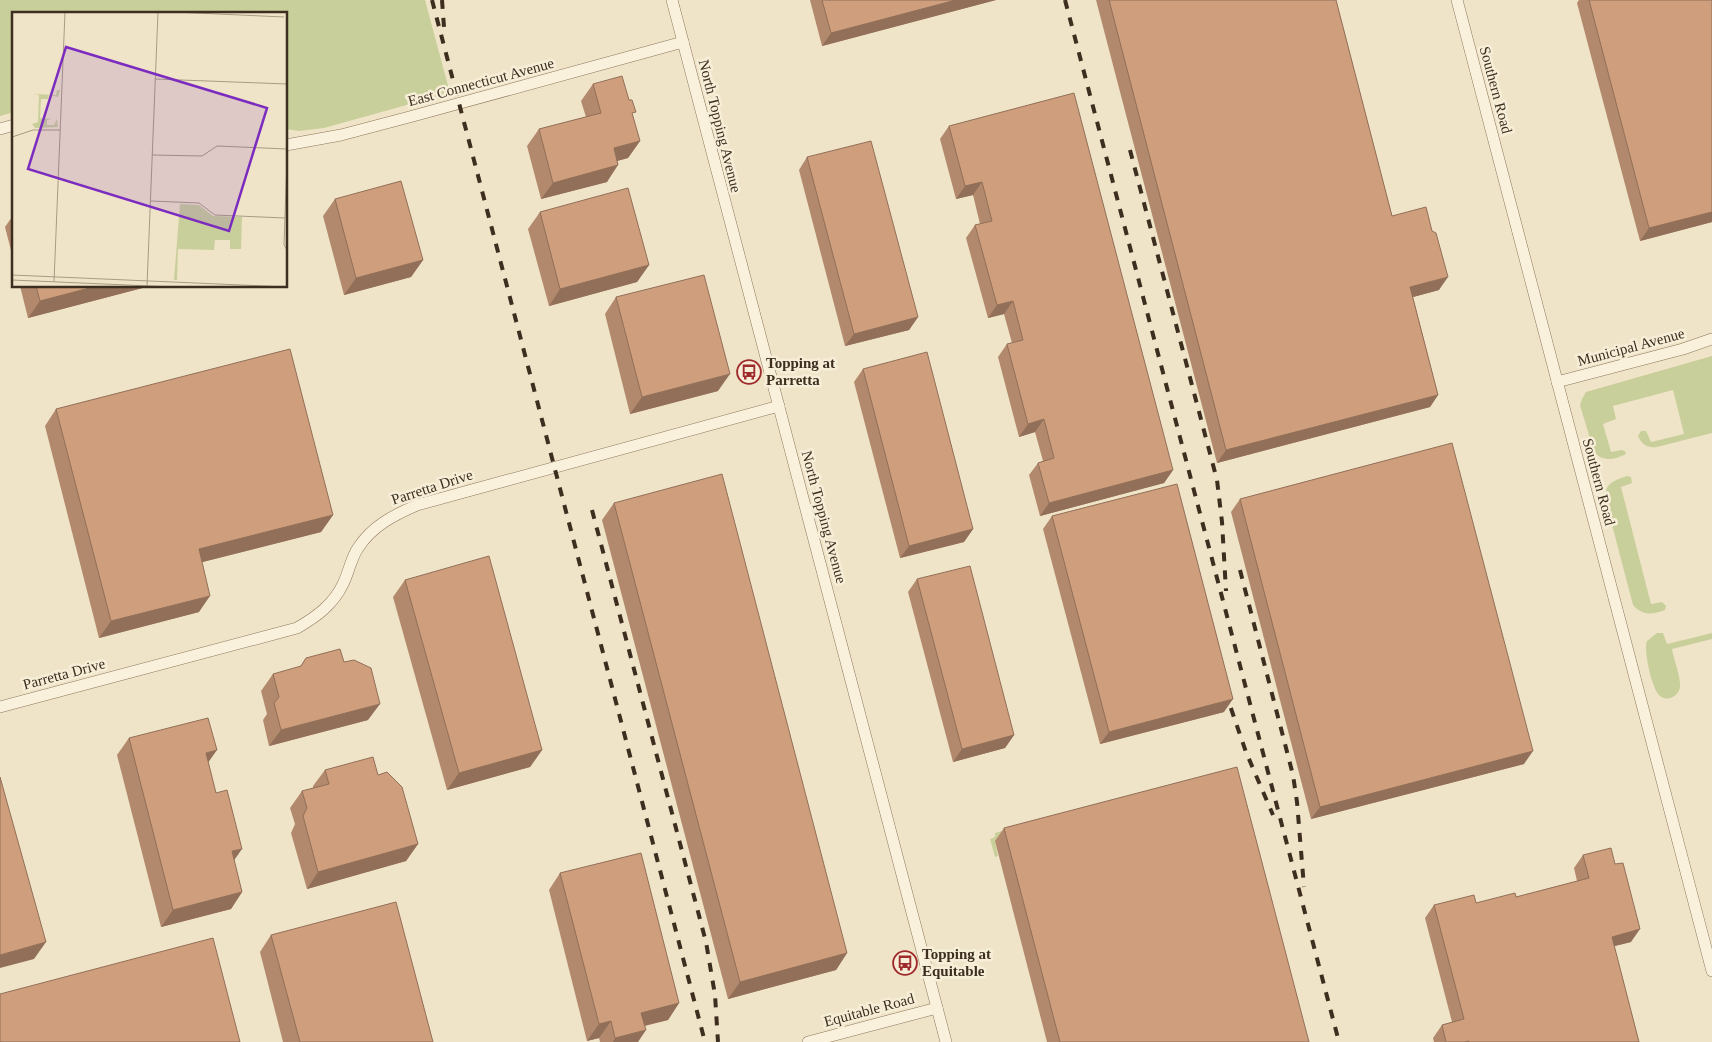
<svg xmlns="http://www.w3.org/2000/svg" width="1712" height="1042" viewBox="0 0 1712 1042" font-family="'Times New Roman',serif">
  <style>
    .green { fill: #c9cf9b }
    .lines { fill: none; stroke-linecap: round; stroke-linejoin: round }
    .street-casing { stroke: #8d765c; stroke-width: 12 }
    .street { stroke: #faf1dc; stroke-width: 11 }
    .rail { stroke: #3d2e20; stroke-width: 4; stroke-dasharray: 9 9; stroke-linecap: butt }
    .wall { fill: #b2896c }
    .shaded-wall { fill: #916f58 }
    .building { fill: #cf9f7d; stroke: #916f58 }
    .labels { text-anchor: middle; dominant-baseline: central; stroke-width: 5; stroke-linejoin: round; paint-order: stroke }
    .street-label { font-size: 15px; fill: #3d2e20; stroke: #f7eed8 }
    .poi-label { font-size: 15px; font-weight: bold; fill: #3d2e20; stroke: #f7eed8; text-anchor: start }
    .inset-road { fill: none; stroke: #a89b85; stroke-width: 1 }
    .view { fill: #7b2cbf; fill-opacity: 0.15; stroke: #7b2cbf; stroke-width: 2.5 }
    .inset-edge { fill: none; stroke: #3d2e20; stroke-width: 2.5 }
  </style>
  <rect width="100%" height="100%" fill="#f0e4c8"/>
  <!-- green -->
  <g class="green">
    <polygon points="0,0 425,0 450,93 324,128 299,131 286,129 286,14 14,14 14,112 0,116"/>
    <path d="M 1712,356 L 1712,433 L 1657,447 C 1647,448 1642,445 1638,436 L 1641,431 L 1646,431 L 1651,442 L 1684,434 L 1673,390 L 1613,406 L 1616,419 L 1603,424 L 1611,452 L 1621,450 L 1625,451 L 1626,454 C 1614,460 1603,462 1594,452 L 1580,405 L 1582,399 L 1586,392 Z"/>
    <path d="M 1627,476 L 1631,477 L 1632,483 L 1621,487 L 1651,604 L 1662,602 L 1666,606 L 1665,610 C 1652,615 1643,616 1633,605 L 1605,498 C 1605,483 1615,480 1627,476 Z"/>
    <path d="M 1657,633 L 1663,633 L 1667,644 L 1712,633 L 1712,639 L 1672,649 C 1674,660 1679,672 1680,683 C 1682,694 1669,703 1660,696 C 1652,690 1643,649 1647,641 Z"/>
    <polygon points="1021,826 995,841 998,856 995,857 990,839 995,837 995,833"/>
  </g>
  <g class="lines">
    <!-- street casing -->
    <g class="street-casing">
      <g id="street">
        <polyline points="672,0 946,1042"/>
        <polyline points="1457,0 1712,971"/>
        <polyline points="0,129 14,125"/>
        <polyline points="286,145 341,135 413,116 683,42"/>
        <polyline points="1557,382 1683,349 1712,339"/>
        <path d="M 0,707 L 297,628 C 316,617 333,605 343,584 C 349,572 351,558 358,548 C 372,526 394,515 417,505 L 779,406"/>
        <polyline points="808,1042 937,1008"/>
      </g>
    </g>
    <!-- street -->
    <use href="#street" class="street"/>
    <!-- rail -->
    <g class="rail">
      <polyline points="432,0 705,1042"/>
      <polyline points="442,0 444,27"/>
      <polyline points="1065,0 1339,1042"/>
      <polyline points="1130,150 1217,480 1222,522 1226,591"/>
      <polyline points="592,510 706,942 715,995 718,1042"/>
      <polyline points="1240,570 1293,775 1297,802 1304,887"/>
      <polyline points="1225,691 1246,752 1273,815"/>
    </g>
  </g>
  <!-- wall -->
  <g class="wall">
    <polygon points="810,0 996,0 822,46"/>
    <polygon points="1096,0 1336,0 1392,216 1439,290 1413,297 1438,395 1430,407 1217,463"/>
    <polygon points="1579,0 1712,0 1712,222 1640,241 1577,3"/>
    <polygon points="593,84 633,116 640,141 628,158 617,161 607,182 541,199 527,146 539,129 586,117 581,101"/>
    <polygon points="949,126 1173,470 1164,483 1040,516 1029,475 1038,463 1043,461 1035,432 1019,437 998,357 1007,344 1012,343 1004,314 988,318 966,238 975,225 980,224 973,195 956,199 940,139"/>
    <polygon points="807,157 918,317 909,330 845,346 799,170"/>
    <polygon points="335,199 423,260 411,277 344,295 323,216"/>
    <polygon points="540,212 649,265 637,282 549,306 528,229"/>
    <polygon points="14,214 14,262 5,227"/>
    <polygon points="20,286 150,286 28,318"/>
    <polygon points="616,297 718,391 630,414 605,314"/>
    <polygon points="863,369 973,529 964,542 900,558 854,382"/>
    <polygon points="56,409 333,515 321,532 202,562 199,612 99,638 45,426"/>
    <polygon points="1240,499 1524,764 1311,819 1231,512"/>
    <polygon points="614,503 847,953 836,970 728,999 602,520"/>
    <polygon points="1052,516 1224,712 1100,744 1043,529"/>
    <polygon points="917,579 1014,735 1005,748 953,762 908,592"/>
    <polygon points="405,580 542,750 530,767 447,790 393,597"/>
    <polygon points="306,658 344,662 368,720 269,746 263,720 267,714 261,691 273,674 300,667"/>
    <polygon points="129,738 208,763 242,892 231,909 161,927 117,755"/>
    <polygon points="325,770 378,775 418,844 406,861 307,889 291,833 295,824 290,808 302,791 313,788 313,786"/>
    <polygon points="1004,828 1309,1042 1047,1042 995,841"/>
    <polygon points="1583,855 1631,942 1614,946 1639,1042 1434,1042 1433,1038 1442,1025 1452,1022 1425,918 1434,905 1476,903 1516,897 1577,881 1574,868"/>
    <polygon points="560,873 679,1003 668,1020 645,1026 638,1042 600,1042 599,1038 587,1041 549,890"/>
    <polygon points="271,935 433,1042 283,1042 260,952"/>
  </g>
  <!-- shaded-wall -->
  <g class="shaded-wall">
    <polygon points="956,0 996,0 822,46 831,33"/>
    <polygon points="640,141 628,158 602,165 614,148"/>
    <polygon points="618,165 607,182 541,199 553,183"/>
    <polygon points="982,182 973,195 956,199 965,186"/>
    <polygon points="1712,212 1712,222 1640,241 1649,228"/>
    <polygon points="423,260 411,277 344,295 356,278"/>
    <polygon points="649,265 637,282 549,306 560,289"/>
    <polygon points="1448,277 1439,290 1402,300 1410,287"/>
    <polygon points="97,286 150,286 28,318 40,301"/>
    <polygon points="1013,301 1004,314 988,318 997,305"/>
    <polygon points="918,317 909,330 845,346 854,334"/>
    <polygon points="730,374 718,391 630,414 642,397"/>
    <polygon points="1438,395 1430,407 1217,463 1226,450"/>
    <polygon points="1044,419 1035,432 1019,437 1028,424"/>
    <polygon points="1173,470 1164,483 1040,516 1049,503"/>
    <polygon points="333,515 321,532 187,566 199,549"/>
    <polygon points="973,529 964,542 900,558 909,546"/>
    <polygon points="210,596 199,612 99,638 111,621"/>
    <polygon points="1233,699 1224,712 1100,744 1109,732"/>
    <polygon points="380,704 368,720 269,746 281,730"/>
    <polygon points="1014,735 1005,748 953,762 962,749"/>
    <polygon points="217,750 205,767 206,753"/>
    <polygon points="542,750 530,767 447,790 459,773"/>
    <polygon points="1533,751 1524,764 1311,819 1320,807"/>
    <polygon points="418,844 406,861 307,889 318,872"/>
    <polygon points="242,849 230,866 232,851"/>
    <polygon points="242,892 231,909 161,927 173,910"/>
    <polygon points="1640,929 1631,942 1603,949 1612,937"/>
    <polygon points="46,942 34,959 0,968 0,955"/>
    <polygon points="847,953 836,970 728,999 740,982"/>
    <polygon points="679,1003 668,1020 629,1029 641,1013"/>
    <polygon points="611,1021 599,1038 587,1041 599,1024"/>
    <polygon points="646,1030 638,1042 613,1042 615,1038"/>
  </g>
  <!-- building -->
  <g class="building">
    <polygon points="822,0 956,0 831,33"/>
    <polygon points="1109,0 1336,0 1392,216 1426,207 1432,231 1436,233 1448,277 1410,287 1438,395 1226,450"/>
    <polygon points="1589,0 1712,0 1712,212 1649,228"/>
    <polygon points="622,76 629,100 632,100 636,112 632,113 640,141 614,148 618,165 553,183 539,129 601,113 593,84"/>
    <polygon points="1074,93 1173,470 1049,503 1038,463 1054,458 1044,419 1028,424 1007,344 1023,340 1013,301 997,305 975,225 992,221 982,182 965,186 949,126"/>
    <polygon points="871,141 918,317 854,334 807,157"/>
    <polygon points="401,181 423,260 356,278 335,199"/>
    <polygon points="628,188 649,265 560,289 540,212"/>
    <polygon points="704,275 730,374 642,397 616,297"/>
    <polygon points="36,286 97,286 40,301"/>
    <polygon points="290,349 333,515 199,549 210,596 111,621 56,409"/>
    <polygon points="927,352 973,529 909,546 863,369"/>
    <polygon points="1452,443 1533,751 1320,807 1240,499"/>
    <polygon points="722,474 847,953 740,982 614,503"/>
    <polygon points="1177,484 1233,699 1109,732 1052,516"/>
    <polygon points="489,556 542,750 459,773 405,580"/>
    <polygon points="970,566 1014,735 962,749 917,579"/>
    <polygon points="340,649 344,662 354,660 371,668 380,704 281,730 274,703 279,697 273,674 301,666 306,658"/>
    <polygon points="208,718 217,750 206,753 216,793 227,790 242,849 232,851 242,892 173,910 129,738"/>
    <polygon points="373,757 378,775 387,772 402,787 418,844 318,872 303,816 307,808 302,791 329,784 325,770"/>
    <polygon points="1237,767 1309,1042 1060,1042 1004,828"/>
    <polygon points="0,777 46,942 0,955"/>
    <polygon points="1611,848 1615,864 1623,863 1640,929 1612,937 1639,1042 1469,1042 1469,1041 1464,1042 1446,1042 1442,1025 1464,1019 1434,905 1474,895 1476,903 1515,893 1516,897 1589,878 1583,855"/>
    <polygon points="641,853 679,1003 641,1013 646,1030 615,1038 611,1021 599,1024 560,873"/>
    <polygon points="396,902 433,1042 300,1042 271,935"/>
    <polygon points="213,938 240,1042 0,1042 0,994"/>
  </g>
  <!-- icons -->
  <defs>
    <g id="bus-ring" transform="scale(1.25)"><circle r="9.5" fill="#f7eed8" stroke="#9e2a2b" stroke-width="1.5"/><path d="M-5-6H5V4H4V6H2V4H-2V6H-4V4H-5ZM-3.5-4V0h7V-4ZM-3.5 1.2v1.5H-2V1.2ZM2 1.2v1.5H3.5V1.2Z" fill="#9e2a2b"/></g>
  </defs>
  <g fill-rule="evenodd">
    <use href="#bus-ring" x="749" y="372"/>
    <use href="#bus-ring" x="905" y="963"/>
  </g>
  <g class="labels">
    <!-- street labels -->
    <g class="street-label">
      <text transform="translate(481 82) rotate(-15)">East Connecticut Avenue</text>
      <text transform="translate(1496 90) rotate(75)">Southern Road</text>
      <text transform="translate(720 126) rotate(76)">North Topping Avenue</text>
      <text transform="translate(1631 347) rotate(-15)">Municipal Avenue</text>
      <text transform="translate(1599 482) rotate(75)">Southern Road</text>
      <text transform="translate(432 487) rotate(-18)">Parretta Drive</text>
      <text transform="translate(824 517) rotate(75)">North Topping Avenue</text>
      <text transform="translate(64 674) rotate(-15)">Parretta Drive</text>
      <text transform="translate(869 1010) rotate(-15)">Equitable Road</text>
    </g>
    <!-- poi labels -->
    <g class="poi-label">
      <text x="766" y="363">Topping at<tspan x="766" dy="17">Parretta</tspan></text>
      <text x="922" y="954">Topping at<tspan x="922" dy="17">Equitable</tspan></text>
    </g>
  </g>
  <!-- overview -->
  <g transform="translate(12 12)">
    <rect width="275" height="275" fill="#f0e4c8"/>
    <path d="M 45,78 L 48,78 L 46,85 L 37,83 L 36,87 L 29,87 L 28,106 L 40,107 L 35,108 L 35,113 L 42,113 L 45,107 L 46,115 L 23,116 L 20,112 L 26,110 L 27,83 L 22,82 L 44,83 ZM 168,192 L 187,193 L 201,204 L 230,205 L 229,237 L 218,237 L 218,228 L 203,228 L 202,238 L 166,237 L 165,268 L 162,268 Z" fill="#c9cf9b"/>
    <path class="inset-road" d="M 162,0 L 272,5M 143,67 L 275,72M 0,125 L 21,118 L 48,118M 140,143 L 190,144 L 205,134 L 275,137M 275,147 L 272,233 L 275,238M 139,189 L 187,191 L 203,203 L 273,206M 0,263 L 275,275M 0,268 L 161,275M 42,270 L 53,0M 135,274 L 146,0"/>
    <path class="view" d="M 54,35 L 255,96 L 217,219 L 16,157 Z"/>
    <rect width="275" height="275" class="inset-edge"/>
  </g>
</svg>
